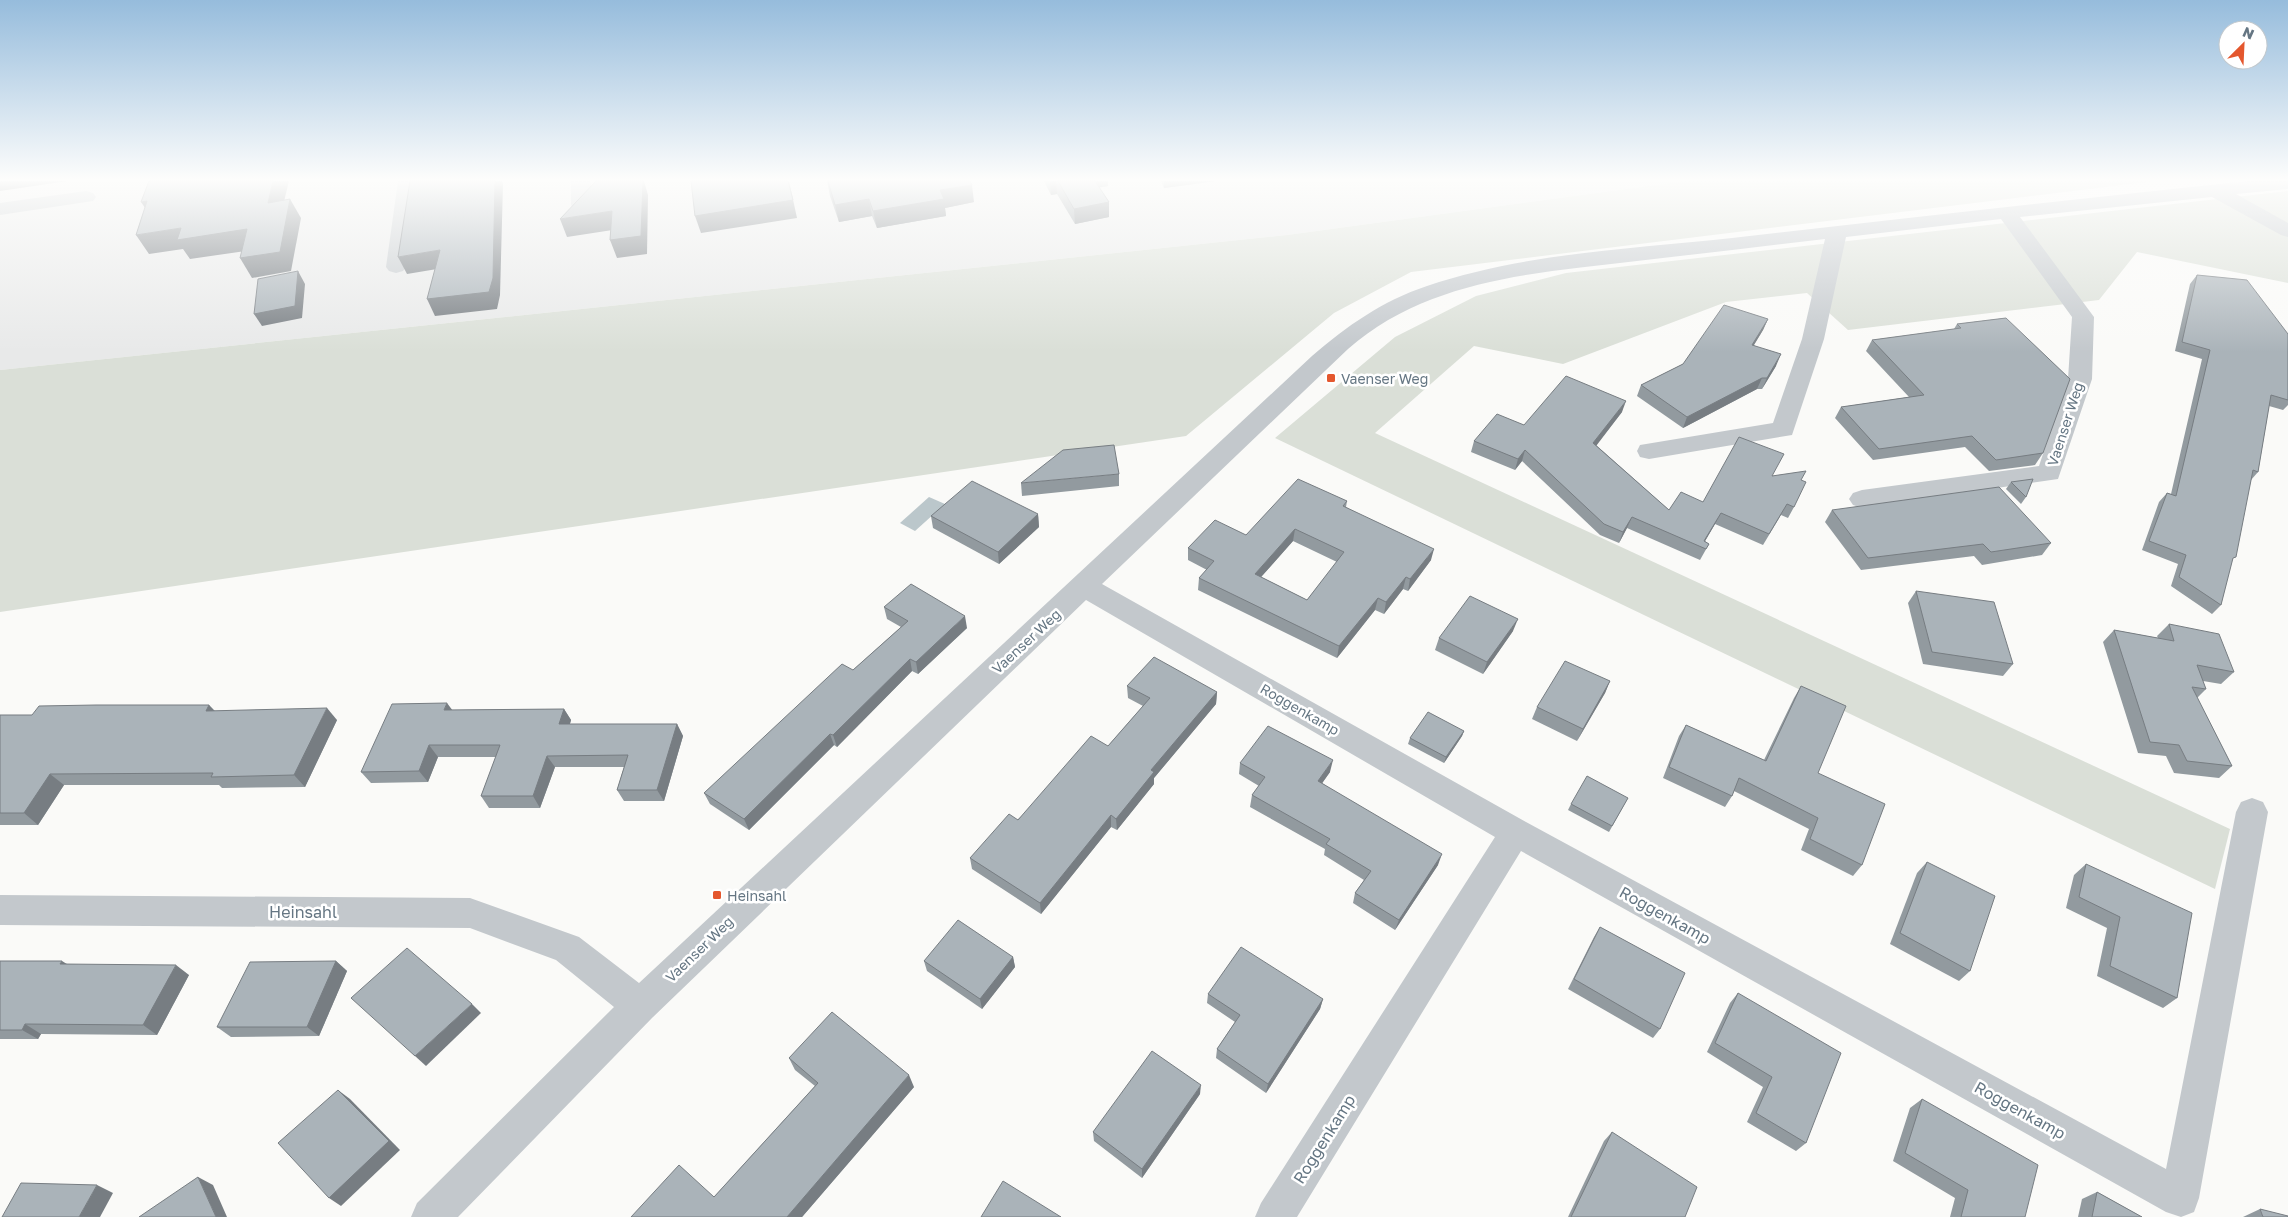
<svg xmlns="http://www.w3.org/2000/svg" width="2288" height="1217" viewBox="0 0 2288 1217" font-family="'Golos Text',sans-serif">
  <style>
    .built { fill: #e8e9e9 }
    .green { fill: #dadfd7 }
    .water { fill: #bbc7cb }
    .lines { fill: none; stroke-linecap: round; stroke-linejoin: round }
    .minor { fill: #c3c8cc; fill-rule: evenodd }
    .wall { fill: #929a9f; fill-rule: evenodd }
    .shaded-wall { fill: #777d82 }
    .building { fill: #aab3b9; stroke: #777d82; fill-rule: evenodd }
    .poi-dot { fill: #e4572e; stroke: #fff; stroke-width: 2 }
    .labels { text-anchor: middle; dominant-baseline: central; stroke-width: 5; stroke-linejoin: round; paint-order: stroke }
    .poi-label { font-size: 14px; fill: #657683; stroke: #fff; text-anchor: start }
    .street-label { font-size: 14px; fill: #657683; stroke: #fff }
    .near-street-label { font-size: 16px; fill: #657683; stroke: #fff }
  </style>
  <rect width="100%" height="100%" fill="#fafaf8"/>
  <!-- built -->
  <polygon class="built" points="0,181 1685,181 1287,235 0,370"/>
  <!-- green -->
  <g class="green">
    <polygon points="1685,181 2155,181 1411,272 1334,313 1186,436 0,612 0,370 1287,235"/>
    <polygon points="2288,191 2288,283 2137,252 2099,300 1848,330 1807,293 1726,302 1563,364 1474,346 1375,433 2230,829 2215,889 1275,438 1395,337 1476,296 1566,273"/>
  </g>
  <!-- water -->
  <polygon class="water" points="929,497 945,504 915,531 900,523"/>
  <g class="lines">
    <!-- minor -->
    <g class="minor">
      <polygon points="398,181 418,181 406,267 403,271 396,273 389,271 386,267"/>
      <polygon points="571,181 591,181 591,205 588,209 574,209 571,205"/>
      <path d="M 2248,181 L 2288,181 L 2288,189 L 2236,194 L 2288,223 L 2288,237 L 2281,235 L 2212,197 L 2020,217 L 2094,317 L 2092,379 L 2058,479 L 1862,508 L 1853,505 L 1849,499 L 1853,493 L 1862,490 L 2039,466 L 2068,379 L 2072,317 L 2001,219 L 1846,237 L 1824,339 L 1792,435 L 1649,459 L 1640,457 L 1637,451 L 1640,445 L 1773,423 L 1802,339 L 1825,239 C 1762,246 1699,254 1637,261 C 1536,273 1428,279 1348,349 L 1102,584 L 1526,822 L 2166,1169 L 2236,812 L 2241,802 L 2252,798 L 2263,802 L 2268,812 L 2199,1198 L 2194,1212 L 2181,1217 L 2166,1212 L 1521,851 L 1297,1217 L 1255,1217 L 1261,1203 L 1495,837 L 1086,600 L 652,1018 L 458,1217 L 411,1217 L 417,1203 L 614,1007 L 556,960 L 470,928 L 0,925 L 0,895 L 470,898 L 579,937 L 639,983 L 1312,356 C 1347,326 1382,301 1427,286 C 1524,253 1631,249 1732,238 C 1904,218 2076,199 2248,181 Z"/>
      <polygon points="86,191 93,193 96,197 93,201 0,215 0,203"/>
    </g>
  </g>
  <!-- wall -->
  <g class="wall">
    <polygon points="827,181 974,202 945,208 946,216 877,228 872,216 839,222 830,196"/>
    <polygon points="1044,181 1108,181 1108,186 1099,187 1109,202 1109,217 1075,224 1057,194 1051,195"/>
    <polygon points="1161,181 1216,181 1164,188"/>
    <polygon points="2197,275 2288,334 2288,405 2283,410 2269,406 2258,472 2251,480 2221,605 2212,614 2171,586 2178,564 2142,550 2159,502 2167,493 2171,494 2202,359 2175,351 2190,284"/>
    <polygon points="2006,318 2043,453 2035,465 1989,471 1965,447 1873,460 1835,418 1841,407 1909,397 1866,351 1872,340 1954,329 1957,324"/>
    <polygon points="1768,319 1763,330 1754,345 1776,366 1762,389 1757,389 1683,428 1637,396 1641,385 1683,364"/>
    <polygon points="1622,412 1596,445 1669,510 1703,502 1772,476 1801,480 1794,507 1788,518 1781,515 1763,545 1715,524 1705,541 1709,544 1700,560 1627,528 1619,543 1600,535 1522,461 1515,470 1471,452 1474,441 1524,425"/>
    <polygon points="1119,474 1119,486 1022,496 1021,483"/>
    <polygon points="2011,482 2026,497 2021,504 2006,489"/>
    <path d="M 1347,501 L 1346,507 L 1431,560 L 1408,591 L 1403,589 L 1384,614 L 1375,610 L 1337,658 L 1198,590 L 1199,578 L 1207,570 L 1188,560 L 1188,548 L 1246,535 ZM 1293,541 L 1337,562 L 1307,600 L 1261,577 Z"/>
    <polygon points="1832,510 2051,543 2042,555 1982,565 1974,556 1861,570 1825,522"/>
    <polygon points="1038,514 1039,527 999,564 933,528 931,516"/>
    <polygon points="1916,591 2013,664 2003,676 1923,664 1908,603"/>
    <polygon points="884,607 967,628 918,674 912,671 837,747 834,745 749,830 710,804 704,793 853,670 901,627 887,619"/>
    <polygon points="2169,624 2234,672 2221,684 2203,681 2206,689 2197,698 2232,766 2219,778 2174,773 2166,756 2138,753 2103,642 2114,630 2158,638 2157,636"/>
    <polygon points="1513,631 1483,674 1435,650 1439,638"/>
    <polygon points="1610,681 1605,693 1577,741 1532,719 1537,707"/>
    <polygon points="1127,686 1217,692 1216,704 1154,778 1154,784 1117,830 1111,827 1041,914 972,869 970,858 1108,746 1143,706 1128,698"/>
    <polygon points="1801,686 1818,773 1862,865 1853,876 1801,850 1809,829 1734,791 1732,796 1725,807 1663,778 1679,736 1686,725 1764,760 1794,698"/>
    <polygon points="209,705 215,711 337,720 305,787 222,788 219,785 64,785 38,825 0,825 0,715 32,715"/>
    <polygon points="564,709 571,720 570,724 677,724 683,736 664,801 624,801 617,790 624,767 555,767 540,808 489,808 481,796 496,757 438,757 428,782 371,783 361,772 452,710"/>
    <polygon points="1464,731 1462,736 1444,763 1408,744 1410,738"/>
    <polygon points="1240,763 1330,772 1322,783 1438,865 1395,930 1353,903 1355,893 1364,880 1324,855 1325,849 1250,807 1252,795 1259,786 1239,774"/>
    <polygon points="1628,798 1609,832 1568,810 1571,804"/>
    <polygon points="1927,862 1970,971 1959,981 1890,944 1917,873"/>
    <polygon points="2086,864 2177,998 2163,1008 2097,976 2107,928 2066,908 2074,875"/>
    <polygon points="1600,927 1660,1029 1653,1038 1568,989 1594,937"/>
    <polygon points="1013,957 1015,967 982,1009 927,971 924,961"/>
    <polygon points="0,961 68,964 189,975 157,1035 41,1034 38,1039 0,1039"/>
    <polygon points="336,961 347,971 319,1036 231,1037 217,1027"/>
    <polygon points="1738,993 1806,1143 1796,1151 1747,1122 1763,1087 1707,1052 1730,1003"/>
    <polygon points="1208,994 1323,999 1320,1009 1266,1093 1216,1058 1217,1049 1235,1022 1207,1003"/>
    <polygon points="789,1058 914,1087 802,1217 631,1217 714,1197 815,1086 795,1070"/>
    <polygon points="1200,1094 1142,1178 1094,1141 1093,1132"/>
    <polygon points="1922,1099 2025,1217 1950,1217 1955,1198 1893,1161 1910,1108"/>
    <polygon points="1612,1132 1685,1217 1568,1217 1604,1141"/>
    <polygon points="2097,1192 2142,1217 2078,1217 2082,1199"/>
    <polygon points="2260,1209 2263,1217 2243,1217"/>
  </g>
  <!-- shaded-wall -->
  <g class="shaded-wall">
    <polygon points="0,181 68,181 0,191"/>
    <polygon points="273,181 289,181 279,222 268,203"/>
    <polygon points="495,181 502,181 503,184 500,295 497,309 435,316 427,299"/>
    <polygon points="643,181 644,181 648,195 647,254 617,258 610,240"/>
    <polygon points="789,181 797,218 701,233 695,216"/>
    <polygon points="1050,181 1056,181 1057,194 1051,195"/>
    <polygon points="1090,181 1108,181 1108,186 1091,189"/>
    <polygon points="1164,181 1216,181 1164,188"/>
    <polygon points="972,185 974,202 945,208 946,216 877,228 873,211 940,190"/>
    <polygon points="290,199 301,218 291,271 252,278 240,258"/>
    <polygon points="869,199 872,216 839,222 835,205"/>
    <polygon points="147,201 154,221 141,202"/>
    <polygon points="1109,202 1109,217 1075,224 1074,209"/>
    <polygon points="612,211 619,229 567,237 560,219"/>
    <polygon points="181,228 247,229 259,249 190,259 183,249 149,254 136,235"/>
    <polygon points="440,250 449,267 407,274 398,257"/>
    <polygon points="298,271 305,284 302,318 262,326 254,314"/>
    <polygon points="1768,319 1763,330 1747,356 1752,345"/>
    <polygon points="1781,354 1776,366 1762,389 1767,378"/>
    <polygon points="1762,378 1757,389 1683,428 1687,417"/>
    <polygon points="1626,401 1622,412 1590,454 1593,443"/>
    <polygon points="1525,450 1522,461 1515,470 1518,459"/>
    <polygon points="1721,513 1715,524 1701,548 1704,541"/>
    <polygon points="1038,514 1039,527 999,564 998,552"/>
    <polygon points="1632,517 1627,528 1619,543 1623,532"/>
    <polygon points="1295,529 1293,541 1253,586 1255,574"/>
    <polygon points="1434,549 1431,560 1408,591 1410,579"/>
    <polygon points="1406,577 1403,589 1384,614 1386,602"/>
    <polygon points="1378,598 1375,610 1337,658 1339,646"/>
    <polygon points="965,616 967,628 918,674 916,662"/>
    <polygon points="1518,619 1513,631 1483,674 1487,662"/>
    <polygon points="910,659 912,671 837,747 833,735"/>
    <polygon points="1610,681 1605,693 1577,741 1583,729"/>
    <polygon points="1217,692 1216,704 1154,778 1154,784 1117,830 1116,819 1151,770"/>
    <polygon points="447,703 456,715 444,710"/>
    <polygon points="209,705 220,717 206,711"/>
    <polygon points="327,708 337,720 305,787 294,775"/>
    <polygon points="564,709 571,720 566,736 559,724"/>
    <polygon points="677,724 683,736 664,801 657,790"/>
    <polygon points="1464,731 1462,736 1444,763 1446,757"/>
    <polygon points="830,734 834,745 749,830 744,819"/>
    <polygon points="429,745 438,757 428,782 419,771"/>
    <polygon points="547,756 555,767 540,808 533,796"/>
    <polygon points="1333,760 1330,772 1316,792 1318,781"/>
    <polygon points="50,774 64,785 38,825 24,813"/>
    <polygon points="1111,815 1111,827 1041,914 1040,903"/>
    <polygon points="1442,854 1438,865 1395,930 1399,920"/>
    <polygon points="1013,957 1015,967 982,1009 980,999"/>
    <polygon points="62,961 78,971 60,964"/>
    <polygon points="336,961 347,971 319,1036 307,1027"/>
    <polygon points="176,965 189,975 157,1035 143,1025"/>
    <polygon points="1323,999 1320,1009 1266,1093 1268,1084"/>
    <polygon points="472,1004 481,1013 426,1066 415,1056"/>
    <polygon points="25,1024 41,1034 38,1039 22,1030"/>
    <polygon points="909,1075 914,1087 802,1217 787,1217"/>
    <polygon points="1201,1085 1200,1094 1142,1178 1142,1169"/>
    <polygon points="338,1090 350,1099 400,1150 341,1206 329,1198"/>
    <polygon points="198,1177 213,1185 227,1217 216,1217"/>
    <polygon points="97,1185 113,1193 100,1217 79,1217"/>
  </g>
  <!-- building -->
  <g class="building">
    <polygon points="149,181 273,181 268,203 290,199 280,252 240,258 247,229 177,240 181,228 136,235 147,201 141,202"/>
    <polygon points="410,181 495,181 493,278 489,292 427,299 440,250 398,257"/>
    <polygon points="596,181 643,181 641,236 610,240 612,211 560,219"/>
    <polygon points="691,181 788,181 793,200 695,216"/>
    <polygon points="828,181 970,181 972,185 940,190 944,199 873,211 869,199 835,205"/>
    <polygon points="1058,181 1095,181 1109,202 1074,209"/>
    <polygon points="298,271 295,306 254,314 258,279"/>
    <polygon points="2197,275 2247,280 2288,334 2288,400 2271,395 2258,472 2253,470 2236,557 2233,558 2221,605 2179,577 2186,555 2149,541 2167,493 2176,496 2210,350 2182,342"/>
    <polygon points="1724,305 1768,319 1752,345 1781,354 1767,378 1762,378 1687,417 1641,385 1683,364"/>
    <polygon points="2006,318 2070,379 2043,453 1996,460 1972,436 1879,449 1841,407 1924,395 1872,340 1961,328 1957,324"/>
    <polygon points="1566,376 1626,401 1593,443 1669,510 1681,492 1703,502 1739,437 1784,454 1772,476 1806,471 1801,480 1806,482 1794,507 1787,504 1769,534 1721,513 1704,541 1709,544 1706,549 1632,517 1623,532 1604,524 1525,450 1518,459 1474,441 1497,414 1524,425"/>
    <polygon points="1114,445 1119,474 1021,483 1063,450"/>
    <path d="M 1298,479 L 1347,501 L 1343,506 L 1434,549 L 1410,579 L 1406,577 L 1386,602 L 1378,598 L 1339,646 L 1199,578 L 1214,561 L 1188,548 L 1215,520 L 1246,535 ZM 1295,529 L 1344,552 L 1307,600 L 1255,574 Z"/>
    <polygon points="2033,479 2026,497 2011,482"/>
    <polygon points="972,481 1038,514 998,552 931,516"/>
    <polygon points="1999,487 2051,543 1991,552 1983,544 1868,558 1832,510"/>
    <polygon points="911,584 965,616 916,662 910,659 833,735 830,734 744,819 704,793 842,664 853,670 908,621 884,607"/>
    <polygon points="1916,591 1994,602 2013,664 1932,652"/>
    <polygon points="1470,596 1518,619 1487,662 1439,638"/>
    <polygon points="2169,624 2219,634 2234,672 2197,665 2206,689 2192,687 2232,766 2187,761 2179,745 2150,742 2114,630 2174,641"/>
    <polygon points="1154,657 1217,692 1151,770 1154,772 1116,819 1111,815 1040,903 970,858 1009,814 1018,820 1091,736 1108,746 1150,698 1127,686"/>
    <polygon points="1565,661 1610,681 1583,729 1537,707"/>
    <polygon points="1801,686 1846,706 1818,773 1885,804 1862,865 1810,839 1818,818 1739,778 1732,796 1669,767 1686,725 1766,761"/>
    <polygon points="447,703 444,710 564,709 559,724 677,724 657,790 617,790 628,755 547,756 533,796 481,796 500,745 429,745 419,771 361,772 392,704"/>
    <polygon points="96,705 209,705 206,711 327,708 294,775 211,777 213,773 50,774 24,813 0,813 0,715 32,715 39,706"/>
    <polygon points="1428,712 1464,731 1446,757 1410,738"/>
    <polygon points="1268,726 1333,760 1318,781 1442,854 1399,920 1355,893 1371,871 1326,844 1330,839 1252,795 1265,777 1240,763"/>
    <polygon points="1587,776 1628,798 1612,826 1571,804"/>
    <polygon points="1927,862 1995,896 1970,971 1900,933"/>
    <polygon points="2086,864 2192,913 2177,998 2110,966 2120,917 2079,897"/>
    <polygon points="958,920 1013,957 980,999 924,961"/>
    <polygon points="1600,927 1685,973 1660,1029 1574,979"/>
    <polygon points="1241,947 1323,999 1268,1084 1217,1049 1240,1015 1208,994"/>
    <polygon points="407,948 472,1004 415,1056 351,998"/>
    <polygon points="0,961 62,961 60,964 176,965 143,1025 25,1024 22,1030 0,1030"/>
    <polygon points="336,961 307,1027 217,1027 250,962"/>
    <polygon points="1738,993 1841,1053 1806,1143 1756,1113 1772,1077 1715,1043"/>
    <polygon points="832,1012 909,1075 787,1217 631,1217 679,1165 714,1197 818,1083 789,1058"/>
    <polygon points="1152,1051 1201,1085 1142,1169 1093,1132"/>
    <polygon points="338,1090 389,1141 329,1198 278,1143"/>
    <polygon points="1922,1099 2038,1165 2025,1217 1961,1217 1968,1190 1905,1153"/>
    <polygon points="1612,1132 1697,1187 1685,1217 1571,1217"/>
    <polygon points="198,1177 216,1217 139,1217"/>
    <polygon points="1003,1181 1061,1217 981,1217"/>
    <polygon points="21,1183 97,1185 79,1217 2,1217"/>
    <polygon points="2097,1192 2142,1217 2092,1217"/>
    <polygon points="2260,1209 2288,1216 2288,1217 2263,1217"/>
  </g>
  <!-- sky -->
  <linearGradient id="sky" x2="0" y2="1"><stop stop-color="#96bcdc"/><stop offset="0.51" stop-color="#fdfdfc"/><stop offset="1" stop-color="#fdfdfc" stop-opacity="0"/></linearGradient>
  <rect width="2288" height="352" fill="url(#sky)"/>
  <!-- markers -->
  <g class="poi-dot">
    <rect x="1326" y="373" width="10" height="10" rx="2.5"/>
    <rect x="712" y="890" width="10" height="10" rx="2.5"/>
  </g>
  <g class="labels">
    <!-- poi labels -->
    <g class="poi-label">
      <text x="1341" y="378">Vaenser Weg</text>
      <text x="727" y="895">Heinsahl</text>
    </g>
    <!-- street labels -->
    <g class="street-label">
      <text transform="translate(2065 424) rotate(-72)">Vaenser Weg</text>
      <text transform="translate(1026 641) rotate(-43)">Vaenser Weg</text>
      <text transform="translate(1300 709) rotate(30)">Roggenkamp</text>
      <text transform="translate(699 949) rotate(-44)">Vaenser Weg</text>
    </g>
    <!-- near-street labels -->
    <g class="near-street-label">
      <text x="303" y="912">Heinsahl</text>
      <text transform="translate(1665 915) rotate(29)">Roggenkamp</text>
      <text transform="translate(2020 1110) rotate(29)">Roggenkamp</text>
      <text transform="translate(1324 1139) rotate(-58)">Roggenkamp</text>
    </g>
  </g>
  <!-- north arrow -->
  <g transform="translate(2243 45) rotate(24)"><circle r="24" fill="#ffffff" stroke="#c1c8cd"/>
  <path d="M0-4L9 19L0 12L-9 19Z" fill="#e4572e"/>
  <text y="-8" font-size="14" font-weight="bold" text-anchor="middle" fill="#657683">N</text>
  </g>
</svg>
